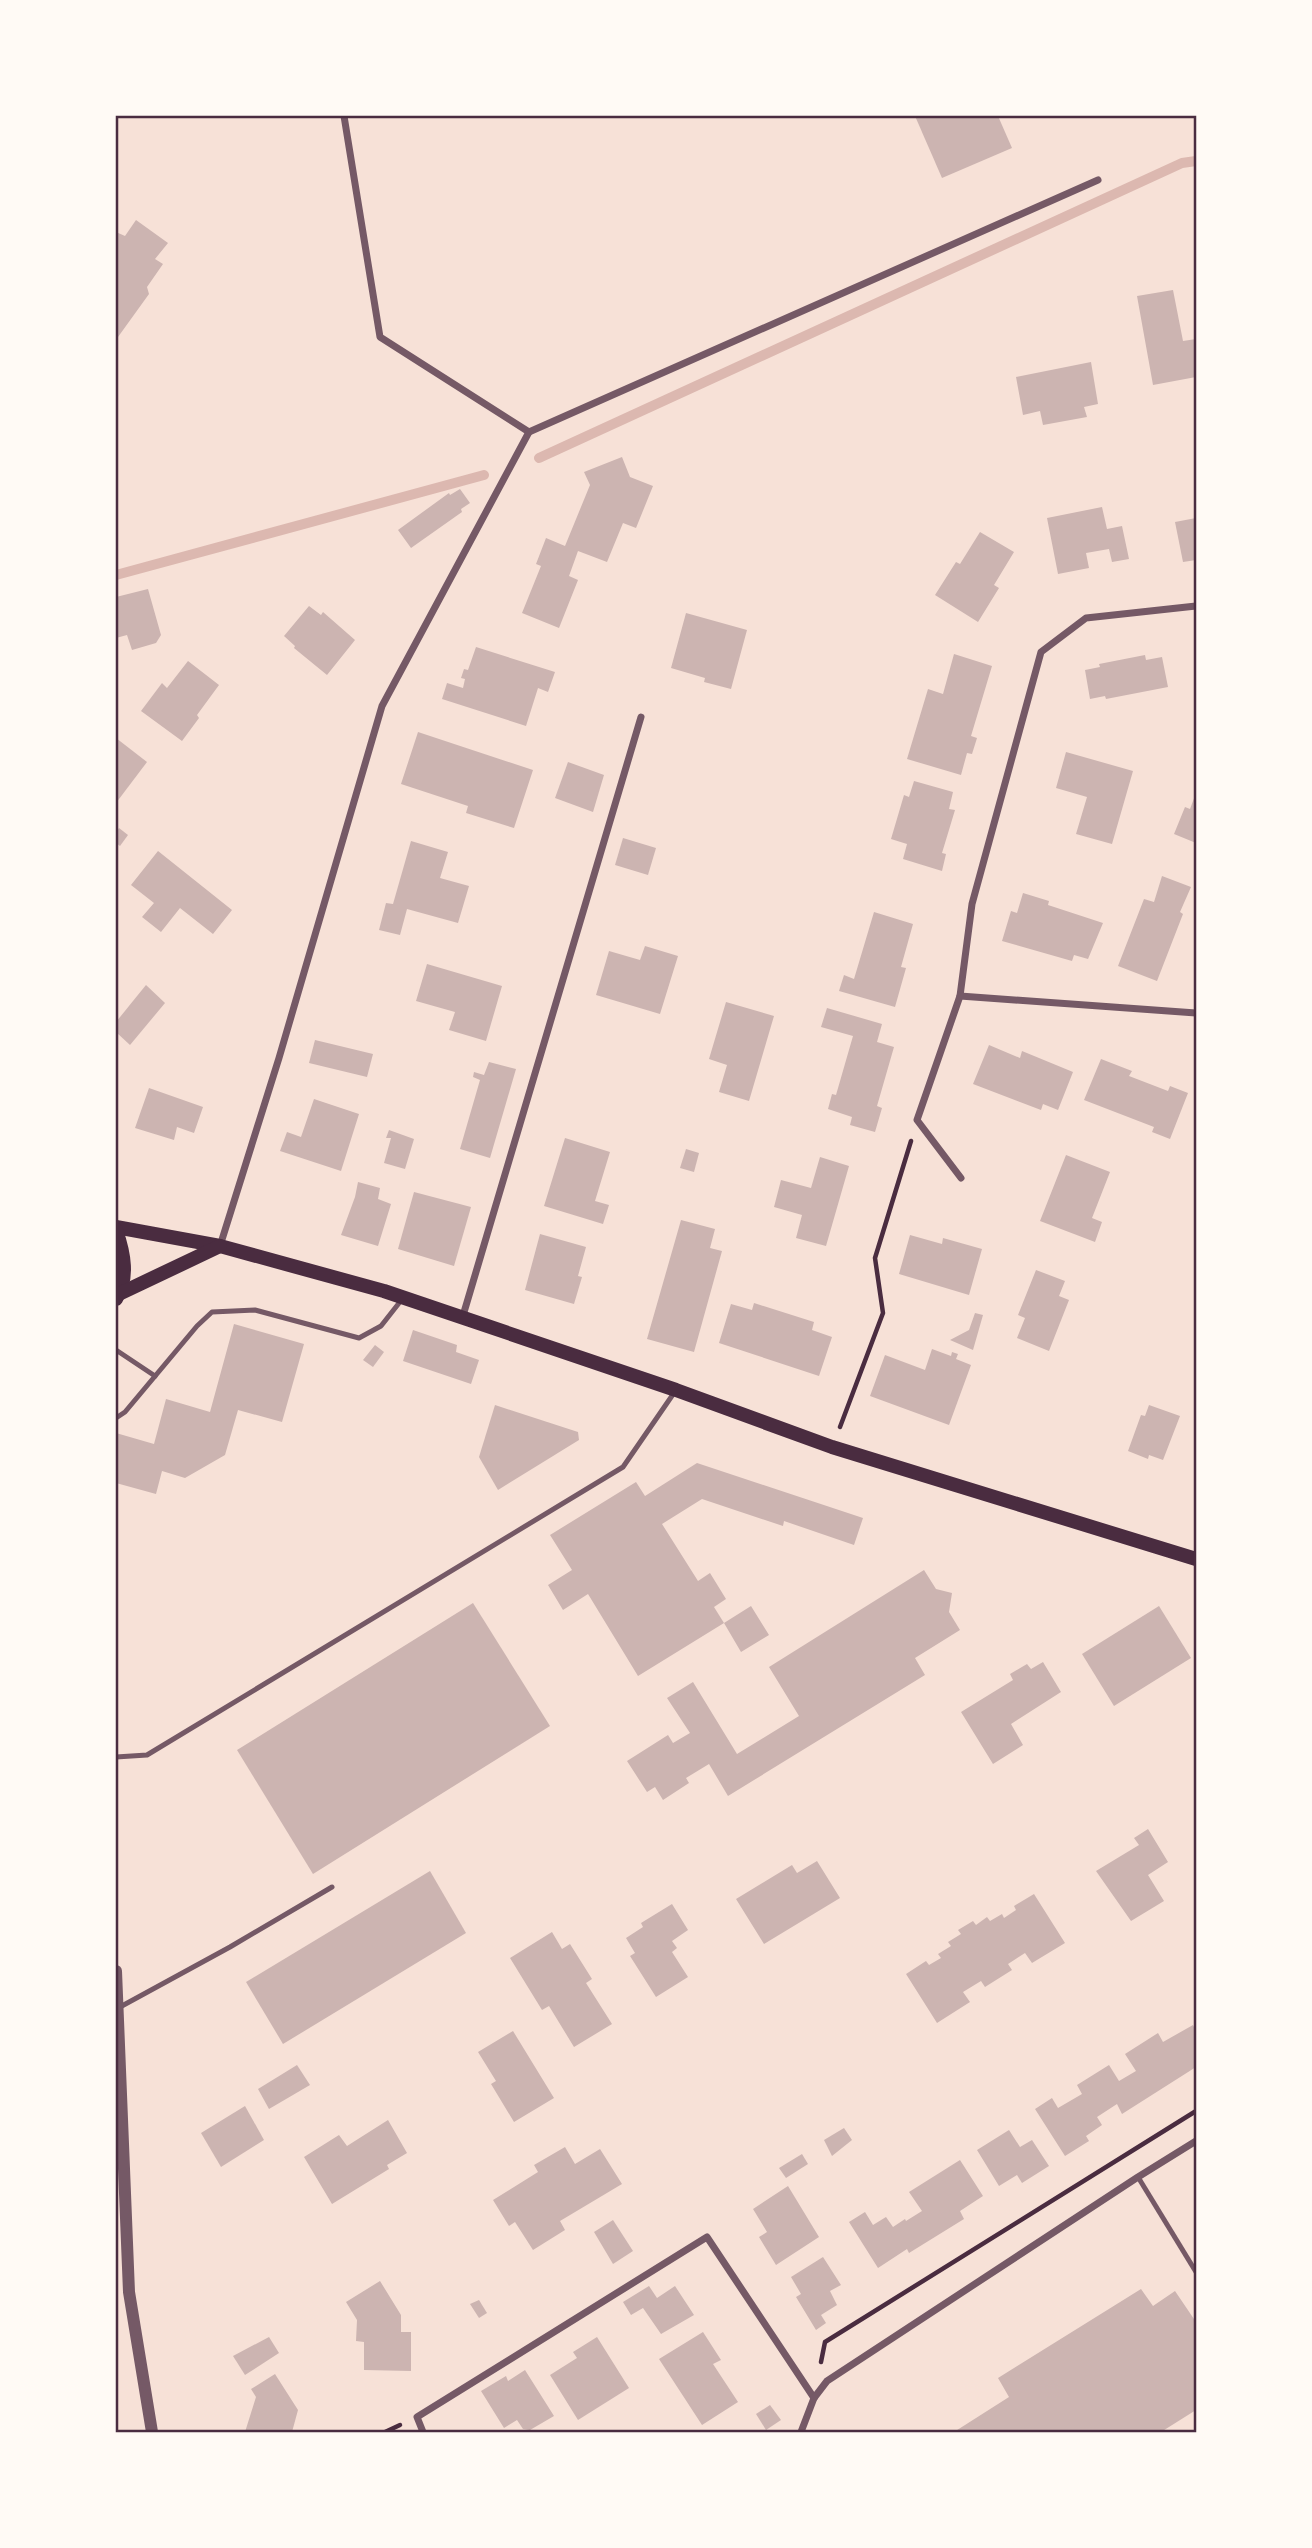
<svg xmlns="http://www.w3.org/2000/svg" width="1312" height="2548" viewBox="0 0 1312 2548" font-family="Cabin,sans-serif">
  <style>
    .lines { fill: none; stroke-linecap: round; stroke-linejoin: round }
    .stream { stroke: #dcb8b0; stroke-width: 10 }
    .building { fill: #ccb4b1 }
    .path { stroke: #4a2c40; stroke-width: 4.5 }
    .service { stroke: #755966; stroke-width: 5 }
    .minor { stroke: #755966; stroke-width: 7 }
    .tertiary { stroke: #755966; stroke-width: 12 }
    .secondary { stroke: #4a2c40; stroke-width: 14 }
    .neatline { fill: none; stroke: #4a2c40; stroke-width: 2.5 }
  </style>
  <rect width="100%" height="100%" fill="#f7e1d7"/>
  <g class="lines">
    <!-- stream -->
    <g class="stream">
      <polyline points="539,458 1182,163 1196,161"/>
      <polyline points="116,575 484,475"/>
    </g>
  </g>
  <!-- building -->
  <g class="building">
    <polygon points="915,116 998,116 1012,148 942,178"/>
    <polygon points="136,220 168,243 155,259 163,264 147,287 149,294 118,337 116,335 116,232 125,236"/>
    <polygon points="1173,290 1183,341 1196,339 1196,377 1153,385 1137,296"/>
    <polygon points="1091,362 1098,404 1084,407 1087,417 1043,425 1040,411 1023,415 1016,377"/>
    <polygon points="622,457 630,477 653,486 636,528 623,523 607,562 578,551 569,576 578,580 559,628 522,613 541,566 536,564 546,538 565,546 590,485 584,472"/>
    <polygon points="460,489 470,503 461,509 462,512 411,548 398,530 449,493 450,495"/>
    <polygon points="1102,507 1107,529 1122,526 1129,559 1112,562 1109,549 1086,553 1089,568 1058,574 1047,518"/>
    <polygon points="1196,518 1196,560 1183,562 1175,522"/>
    <polygon points="980,532 1014,552 994,585 999,588 978,622 935,595 956,562 960,564"/>
    <polygon points="148,589 161,635 156,643 132,650 127,635 116,638 116,597"/>
    <polygon points="309,606 321,615 323,612 355,640 327,675 294,648 295,646 284,636"/>
    <polygon points="686,613 747,630 731,689 704,682 705,678 671,668"/>
    <polygon points="476,647 555,672 548,692 538,688 526,726 442,699 447,683 463,688 465,679 461,678 464,669 468,670"/>
    <polygon points="954,654 992,666 971,736 977,738 972,754 967,753 961,775 907,759 928,689 943,694"/>
    <polygon points="1145,655 1146,660 1162,657 1168,687 1106,699 1105,696 1090,699 1085,670 1100,667 1099,664"/>
    <polygon points="188,661 219,685 197,715 199,718 182,741 141,711 162,683 167,688"/>
    <polygon points="418,732 533,770 514,828 466,813 468,806 401,784"/>
    <polygon points="116,738 147,762 116,803"/>
    <polygon points="1066,752 1133,771 1112,844 1076,834 1087,797 1056,788"/>
    <polygon points="568,762 604,775 593,812 555,798"/>
    <polygon points="914,781 953,792 949,809 955,810 942,853 946,854 942,871 903,859 907,844 891,839 904,795 909,797"/>
    <polygon points="1196,793 1196,843 1174,834 1185,807 1190,809"/>
    <polygon points="119,828 128,835 120,846 116,843 116,833"/>
    <polygon points="623,838 656,848 648,875 615,865"/>
    <polygon points="411,841 448,852 440,878 469,886 458,923 407,909 400,935 379,930 386,903 393,904"/>
    <polygon points="158,851 232,910 213,934 180,908 161,932 142,917 154,903 131,885"/>
    <polygon points="1162,876 1191,887 1180,912 1183,914 1157,981 1118,966 1144,899 1154,902"/>
    <polygon points="1023,893 1049,901 1048,905 1103,923 1088,959 1074,955 1072,961 1002,941 1011,911 1017,913"/>
    <polygon points="874,912 913,924 901,967 906,968 895,1007 839,991 844,975 854,979"/>
    <polygon points="645,946 678,956 660,1014 596,995 609,951 640,960"/>
    <polygon points="427,964 502,986 486,1041 449,1030 455,1012 416,1001"/>
    <polygon points="146,985 165,1003 130,1045 116,1032 116,1022"/>
    <polygon points="726,1002 774,1016 749,1101 719,1092 727,1065 709,1059"/>
    <polygon points="827,1008 882,1024 877,1042 894,1047 877,1106 882,1108 875,1132 850,1125 852,1117 828,1109 832,1094 836,1095 853,1036 821,1027"/>
    <polygon points="315,1040 373,1054 367,1077 309,1063"/>
    <polygon points="989,1045 1020,1058 1022,1051 1073,1072 1058,1110 1043,1104 1041,1110 973,1084"/>
    <polygon points="1101,1059 1132,1071 1129,1076 1168,1091 1170,1086 1188,1093 1170,1139 1152,1132 1154,1127 1084,1100"/>
    <polygon points="489,1062 516,1069 490,1158 460,1149 480,1080 473,1077 474,1072 484,1075"/>
    <polygon points="149,1088 203,1107 194,1133 177,1127 174,1140 135,1128"/>
    <polygon points="314,1099 359,1114 341,1171 280,1151 287,1132 301,1137"/>
    <polygon points="389,1130 414,1139 405,1169 384,1163 391,1138 386,1138"/>
    <polygon points="565,1138 610,1152 595,1201 609,1205 603,1224 544,1206"/>
    <polygon points="686,1149 699,1153 694,1172 680,1168"/>
    <polygon points="1066,1155 1110,1172 1092,1218 1102,1222 1095,1242 1040,1221"/>
    <polygon points="820,1157 849,1166 826,1246 796,1238 802,1215 774,1207 781,1180 811,1188"/>
    <polygon points="358,1182 380,1188 378,1199 391,1204 378,1246 341,1235 355,1197"/>
    <polygon points="414,1192 471,1207 454,1266 398,1249"/>
    <polygon points="681,1220 715,1229 710,1248 722,1251 694,1352 647,1339"/>
    <polygon points="540,1234 586,1247 578,1276 582,1277 574,1304 525,1290"/>
    <polygon points="910,1235 942,1244 943,1238 982,1249 969,1295 899,1274"/>
    <polygon points="1036,1270 1065,1281 1059,1296 1069,1300 1049,1351 1017,1338 1025,1318 1018,1315"/>
    <polygon points="754,1303 814,1322 812,1330 832,1337 819,1376 719,1343 731,1304 752,1310"/>
    <polygon points="975,1313 983,1315 973,1350 950,1340 969,1330"/>
    <polygon points="234,1324 304,1344 282,1422 238,1410 225,1455 185,1478 162,1471 156,1494 116,1483 116,1433 154,1444 166,1399 210,1412"/>
    <polygon points="413,1330 457,1345 456,1352 479,1360 471,1384 403,1361"/>
    <polygon points="375,1345 384,1352 373,1367 363,1360"/>
    <polygon points="932,1349 951,1356 952,1352 958,1354 956,1359 971,1365 949,1425 870,1396 885,1355 925,1370"/>
    <polygon points="495,1405 578,1432 579,1440 498,1490 479,1457"/>
    <polygon points="1149,1405 1180,1416 1163,1460 1149,1455 1148,1459 1128,1451 1141,1415 1145,1416"/>
    <polygon points="697,1463 863,1518 854,1545 784,1521 783,1526 702,1499 662,1524 698,1581 710,1573 726,1599 714,1607 724,1623 751,1606 769,1635 741,1652 724,1623 638,1676 588,1594 563,1610 548,1585 572,1570 550,1535 636,1482 645,1496"/>
    <polygon points="924,1570 936,1589 952,1593 949,1612 960,1630 915,1658 925,1675 728,1796 709,1764 686,1778 689,1783 663,1800 655,1787 647,1792 627,1761 668,1735 673,1743 690,1733 667,1698 693,1682 737,1754 799,1716 769,1667"/>
    <polygon points="473,1603 550,1726 313,1874 237,1750"/>
    <polygon points="1159,1606 1191,1658 1114,1706 1082,1654"/>
    <polygon points="1043,1662 1061,1692 1011,1724 1023,1745 993,1764 961,1712 1013,1680 1010,1674 1027,1664 1031,1669"/>
    <polygon points="1148,1829 1168,1862 1148,1875 1164,1901 1131,1921 1096,1871 1139,1845 1134,1838"/>
    <polygon points="817,1861 840,1898 764,1944 736,1899 792,1865 797,1873"/>
    <polygon points="430,1871 466,1933 283,2044 246,1982"/>
    <polygon points="1034,1894 1065,1943 1032,1963 1025,1953 1008,1964 1012,1970 985,1987 981,1981 963,1992 970,2002 937,2023 906,1974 926,1961 929,1965 941,1958 938,1954 951,1946 948,1942 961,1934 958,1930 973,1921 976,1925 987,1917 990,1921 1002,1914 1004,1918 1016,1910 1014,1906"/>
    <polygon points="672,1904 688,1930 672,1941 677,1948 672,1952 688,1977 656,1997 630,1956 635,1953 626,1938 643,1927 641,1923"/>
    <polygon points="552,1932 562,1949 570,1944 592,1979 586,1983 612,2024 574,2047 549,2006 542,2010 510,1958"/>
    <polygon points="1193,2025 1196,2031 1196,2067 1122,2114 1117,2104 1097,2117 1102,2125 1086,2136 1089,2141 1065,2156 1035,2109 1052,2098 1058,2108 1082,2094 1077,2085 1109,2065 1119,2081 1136,2071 1125,2054 1158,2033 1163,2042"/>
    <polygon points="513,2031 554,2098 514,2122 491,2084 496,2081 478,2052"/>
    <polygon points="297,2065 310,2085 269,2109 258,2089"/>
    <polygon points="245,2106 264,2140 221,2167 201,2133"/>
    <polygon points="388,2120 407,2153 387,2165 389,2169 332,2204 304,2157 339,2135 347,2146"/>
    <polygon points="844,2128 852,2140 832,2156 824,2140"/>
    <polygon points="1009,2130 1020,2147 1032,2140 1049,2166 1022,2183 1017,2175 999,2186 977,2150"/>
    <polygon points="565,2147 575,2164 600,2149 622,2184 560,2221 565,2230 533,2250 515,2222 509,2226 493,2200 538,2172 534,2165"/>
    <polygon points="802,2154 808,2164 786,2178 779,2168"/>
    <polygon points="960,2160 983,2196 960,2211 964,2219 909,2253 907,2249 878,2268 849,2222 865,2212 873,2225 886,2217 893,2227 905,2219 906,2221 922,2211 909,2192"/>
    <polygon points="788,2186 819,2237 776,2265 759,2237 767,2232 753,2209"/>
    <polygon points="613,2220 633,2251 613,2264 594,2232"/>
    <polygon points="823,2257 841,2285 830,2291 837,2305 821,2315 826,2323 816,2330 796,2297 801,2294 791,2277"/>
    <polygon points="380,2281 401,2315 401,2332 411,2332 411,2371 364,2370 364,2342 356,2341 357,2320 346,2302"/>
    <polygon points="649,2286 657,2298 675,2286 694,2315 661,2334 643,2308 631,2315 623,2302"/>
    <polygon points="1141,2289 1153,2306 1175,2291 1196,2322 1196,2410 1161,2432 954,2432 1009,2397 998,2378"/>
    <polygon points="479,2300 487,2313 479,2318 470,2304"/>
    <polygon points="703,2332 721,2360 713,2364 738,2402 702,2425 659,2359"/>
    <polygon points="269,2337 279,2353 245,2375 233,2356"/>
    <polygon points="597,2337 629,2388 578,2420 550,2375 577,2358 573,2352"/>
    <polygon points="525,2370 554,2416 530,2430 523,2429 517,2420 504,2428 481,2391 506,2376 508,2381"/>
    <polygon points="275,2374 298,2410 292,2432 245,2432 256,2397 251,2389"/>
    <polygon points="770,2405 781,2420 766,2430 756,2414"/>
  </g>
  <g class="lines">
    <!-- path -->
    <g class="path">
      <polyline points="840,1427 883,1313 875,1258 911,1141"/>
      <polyline points="821,2362 825,2342 1196,2111"/>
      <polyline points="385,2432 400,2425"/>
    </g>
    <!-- service -->
    <g class="service">
      <polyline points="116,1350 155,1376"/>
      <polyline points="116,1418 125,1412 197,1326 212,1312 255,1310 359,1338 381,1326 403,1298"/>
      <polyline points="116,1757 147,1755 623,1467 676,1390"/>
      <polyline points="120,2007 230,1947 332,1887"/>
      <polyline points="1138,2177 1196,2272"/>
    </g>
    <!-- minor -->
    <g class="minor">
      <polyline points="344,116 380,337 529,432"/>
      <polyline points="960,996 972,904 1041,652 1086,618 1196,606"/>
      <polyline points="961,1178 917,1120 960,996 1196,1013"/>
      <polyline points="220,1246 279,1058 382,706 529,432 1098,180"/>
      <polyline points="462,1319 641,717"/>
      <polyline points="423,2432 417,2417 707,2237 814,2398"/>
      <polyline points="801,2432 814,2398 827,2381 1138,2177 1196,2141"/>
    </g>
    <!-- tertiary -->
    <polyline class="tertiary" points="116,1971 129,2292 152,2432"/>
    <!-- secondary -->
    <g class="secondary">
      <polyline points="116,1227 220,1246 384,1291 676,1390 832,1447 1196,1559"/>
      <path d="M 116,1230 C 124,1253 129,1278 116,1299"/>
      <polyline points="119,1294 220,1246"/>
    </g>
  </g>
  <!-- border -->
  <rect width="1312" height="2548" fill="none" stroke="#fffaf5" stroke-width="234"/>
  <rect x="117" y="117" width="1078" height="2314" class="neatline"/>
</svg>
